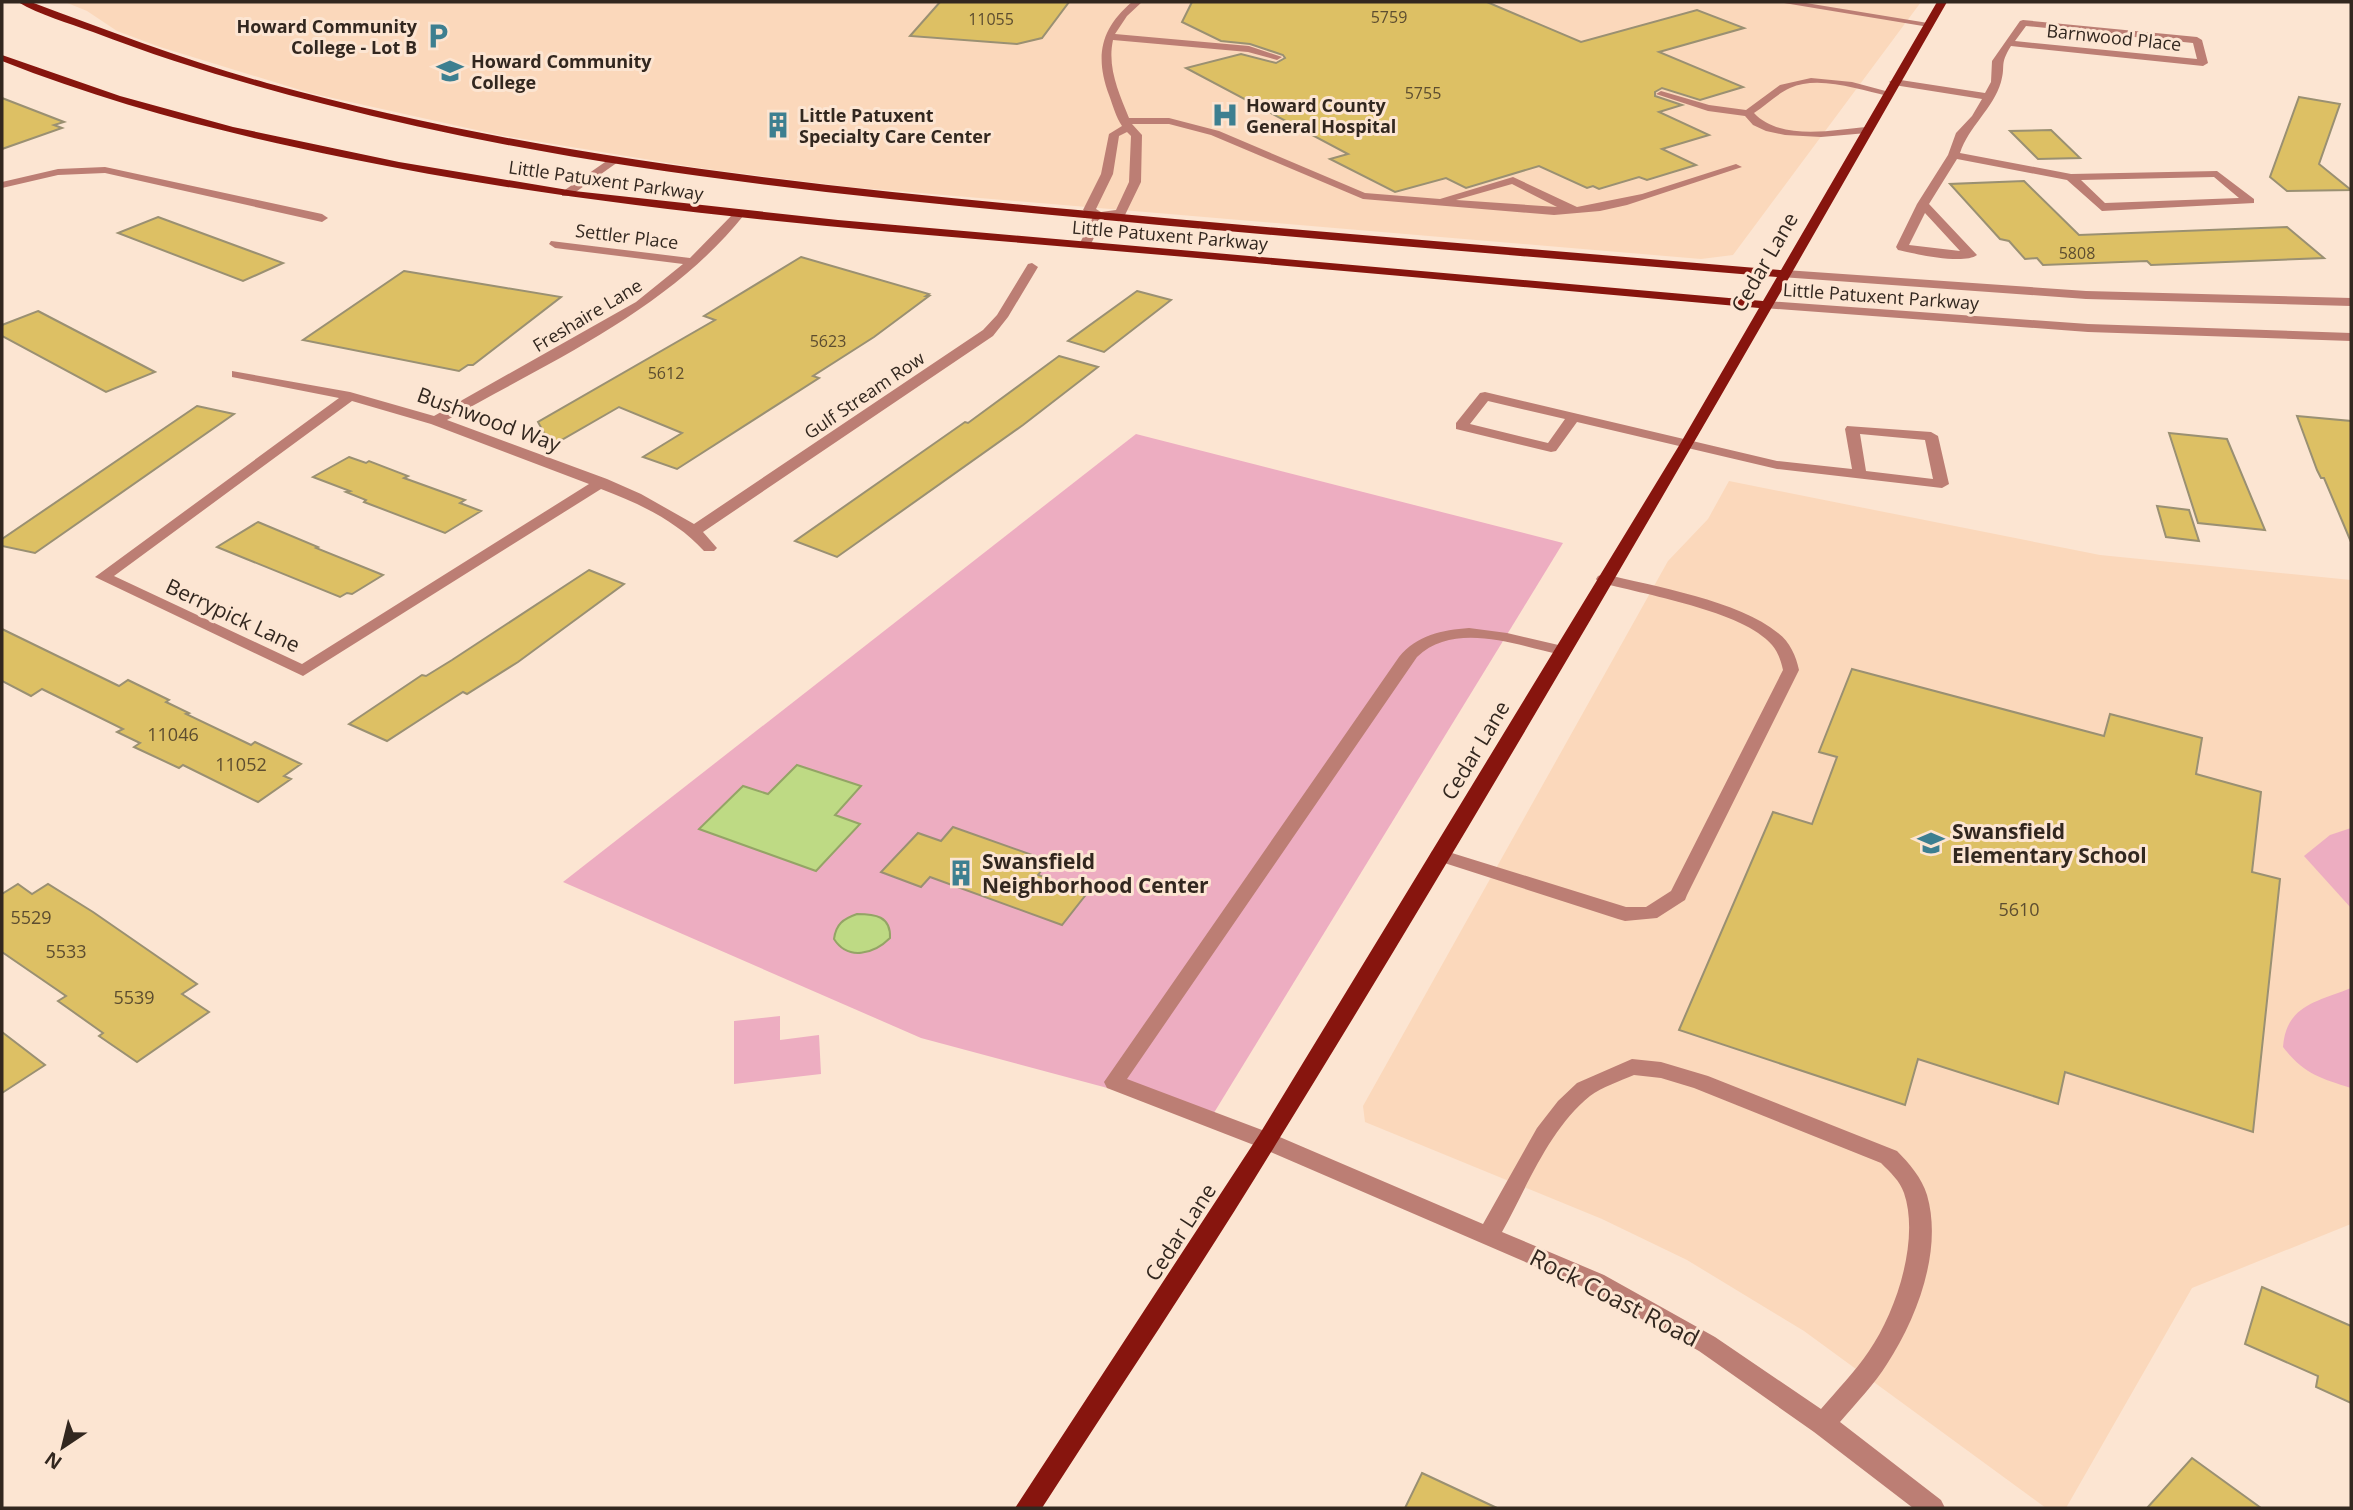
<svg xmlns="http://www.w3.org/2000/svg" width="2353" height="1510" viewBox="0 0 2353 1510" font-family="'Open Sans',sans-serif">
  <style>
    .built { fill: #fbd8bb }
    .green { fill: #edadc1 }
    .water { fill: #beda84; stroke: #94a466; stroke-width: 2 }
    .building { fill: #ddc064; stroke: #9a9072; stroke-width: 2 }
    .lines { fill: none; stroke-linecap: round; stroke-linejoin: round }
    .minor { fill: #bc7e74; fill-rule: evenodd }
    .major { fill: #87150e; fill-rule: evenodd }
    .labels { text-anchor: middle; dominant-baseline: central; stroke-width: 6; stroke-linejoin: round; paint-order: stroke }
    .far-number-label { font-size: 16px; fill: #5d4d30 }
    .far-poi-label { font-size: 18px; font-weight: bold; fill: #32271f; stroke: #fce5d2; text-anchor: start }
    .far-street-label { font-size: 18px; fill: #32271f; stroke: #fce5d2 }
    .number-label { font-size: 18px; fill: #5d4d30 }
    .street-label { font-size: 21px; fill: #32271f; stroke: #fce5d2 }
    .poi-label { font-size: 21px; font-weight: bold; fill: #32271f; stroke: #fce5d2; text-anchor: start }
    .near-street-label { font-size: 24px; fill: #32271f; stroke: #fce5d2 }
  </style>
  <rect width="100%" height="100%" fill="#fce5d2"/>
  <!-- built -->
  <g class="built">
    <polygon points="65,2 1921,2 1733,255 1701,259 849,187 699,168 499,135 310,93 160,47 117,31 87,11"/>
    <polygon points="1729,481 2100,555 2351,580 2351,1224 2192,1288 2066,1508 2046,1508 1804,1331 1687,1260 1602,1219 1365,1122 1363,1106 1668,561 1708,519"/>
  </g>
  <!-- green -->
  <g class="green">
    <polygon points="1136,434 1563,543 1212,1116 921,1038 563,882"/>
    <polygon points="2351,828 2351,908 2304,856 2330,835"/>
    <path d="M 2351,988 L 2351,1088 C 2320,1078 2304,1074 2283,1047 C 2286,1005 2317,1002 2351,988 Z"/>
    <polygon points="780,1016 780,1040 819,1035 821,1074 734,1084 734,1021"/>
  </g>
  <!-- water -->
  <g class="water">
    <polygon points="797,765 861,786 835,815 860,824 816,871 699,829 743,786 768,794"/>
    <path d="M 857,914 C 875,914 891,916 890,938 C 874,954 848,961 834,939 C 836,924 843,919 857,914 Z"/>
  </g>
  <!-- building -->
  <g class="building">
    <polygon points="940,2 1069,2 1042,38 1017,44 910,36"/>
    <polygon points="1192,2 1487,2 1581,42 1697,10 1744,28 1659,52 1743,87 1700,100 1662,88 1655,92 1655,96 1682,105 1659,112 1709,135 1662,149 1696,165 1647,180 1639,177 1599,189 1593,186 1587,188 1539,166 1466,188 1446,178 1395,192 1330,159 1348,154 1186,68 1241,54 1276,63 1285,58 1283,55 1250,44 1221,41 1182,22"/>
    <polygon points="2299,97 2340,104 2319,164 2351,190 2287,191 2270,177"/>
    <polygon points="2,98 64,122 54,125 62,128 2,149"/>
    <polygon points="2051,130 2080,158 2038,159 2010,131"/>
    <polygon points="2024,181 2079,235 2287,227 2324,258 2151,265 2147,261 2043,265 2037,258 2025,259 2009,241 2000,239 1950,184"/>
    <polygon points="158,217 283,263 243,281 118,233"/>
    <polygon points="801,257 929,294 926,296 929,296 874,337 813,376 819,378 677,469 643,457 682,433 619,407 551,446 538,422 715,320 704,316"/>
    <polygon points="404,271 506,288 561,297 473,365 468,365 459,371 303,340"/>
    <polygon points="1137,291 1171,300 1104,352 1068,341"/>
    <polygon points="38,311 155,372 106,392 2,336 2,325"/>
    <polygon points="1059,356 1098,367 1023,425 837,557 795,541 965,422 968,423"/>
    <polygon points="197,406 234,414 35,553 2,546 2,539"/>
    <polygon points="2297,416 2351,421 2351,542 2324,478 2321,478 2317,470"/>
    <polygon points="2169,433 2227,439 2265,530 2198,523"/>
    <polygon points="349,457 366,463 369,461 408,476 404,478 465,500 460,503 481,511 445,533 364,502 366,500 346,492 350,491 313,477"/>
    <polygon points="2157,506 2189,510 2199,541 2166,537"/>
    <polygon points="258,522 318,547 316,548 383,575 352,594 347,593 340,597 217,547"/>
    <polygon points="589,570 624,584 518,662 467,694 463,692 438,708 387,741 349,724 422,675 426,676 452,660"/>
    <polygon points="2,629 119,686 128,680 169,700 166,702 189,713 186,714 251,745 255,742 301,764 284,776 291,779 258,802 183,765 179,768 134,747 140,743 117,732 123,729 42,689 31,696 2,681"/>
    <polygon points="1852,669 2104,736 2110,714 2202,738 2196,774 2261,792 2252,872 2280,879 2253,1132 2065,1072 2058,1104 1918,1059 1905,1105 1679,1030 1773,812 1812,824 1837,757 1819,752"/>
    <polygon points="953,827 1049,861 1038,875 1088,892 1062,925 930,877 921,887 881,872 918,833 941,841"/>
    <polygon points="18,884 32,894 48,884 93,912 197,984 182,994 209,1012 137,1062 99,1036 103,1033 58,1001 66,996 2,952 2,894"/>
    <polygon points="2,1032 45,1065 2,1093"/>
    <polygon points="2262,1287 2351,1326 2351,1403 2316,1387 2318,1376 2245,1344"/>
    <polygon points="2192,1458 2261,1508 2147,1508"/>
    <polygon points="1422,1473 1497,1508 1405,1508"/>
  </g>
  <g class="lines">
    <!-- minor -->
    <g class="minor">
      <path d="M 1132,2 L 1142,2 L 1127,16 L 1115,34 L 1249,46 L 1282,57 L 1277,60 L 1248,52 L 1113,40 C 1107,68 1119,93 1129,118 L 1169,118 L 1219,131 L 1365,193 L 1440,199 L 1513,177 L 1577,207 L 1642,194 L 1736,164 L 1742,167 L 1627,205 L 1600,211 L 1554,215 L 1363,199 L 1211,135 L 1169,124 L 1132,124 L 1142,135 L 1141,182 L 1125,215 L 1103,219 L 1089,248 L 1081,248 L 1079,245 L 1093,217 L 1083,210 L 1101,174 L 1109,134 L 1122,126 C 1116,117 1113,106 1109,95 C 1095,57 1100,29 1132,2 ZM 1127,132 L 1131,136 L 1129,182 L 1116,210 L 1101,212 L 1096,209 L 1113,174 L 1119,136 ZM 1512,184 L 1557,207 L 1456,200 Z"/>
      <polygon points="1778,2 1800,2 1934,24 1929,27"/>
      <path d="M 2023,20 L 2197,37 L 2202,40 L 2208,63 L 2203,66 L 2011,46 C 1999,65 2006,65 2001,82 C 1993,109 1969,126 1960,153 L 2071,174 L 2217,171 L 2254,199 L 2254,203 L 2102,211 L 2067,180 L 1957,159 L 1929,204 L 1977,255 C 1964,265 1915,254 1898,250 L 1896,247 L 1917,204 L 1948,155 L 1956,133 L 1972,116 L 1982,99 L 1894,85 L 1889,82 L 1894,79 L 1985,93 L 1991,82 L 1992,61 L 2020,21 ZM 2026,26 L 2193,43 L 2197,59 L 2015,41 ZM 2214,177 L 2239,198 L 2105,203 L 2081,180 ZM 1925,213 L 1960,251 L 1909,245 Z"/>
      <path d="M 1811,78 L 1852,82 L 1893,93 L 1888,96 C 1859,90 1819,75 1790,88 C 1777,94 1766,105 1754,113 C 1780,141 1833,130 1867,127 L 1872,130 L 1867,133 L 1821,137 L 1785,135 L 1766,131 L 1753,125 L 1745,116 L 1708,111 L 1656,94 L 1661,91 L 1709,105 L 1746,110 L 1780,85 Z"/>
      <polygon points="608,160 618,162 570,196 562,196 562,192"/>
      <polygon points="105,167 322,214 328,218 322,222 105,173 58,175 2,188 2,182 58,169"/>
      <path d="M 734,213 L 744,215 C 668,310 551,361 447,420 L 607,479 L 641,494 L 694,524 L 983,330 L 997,315 L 1028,264 L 1032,263 L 1038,267 L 1008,317 L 993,336 L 703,532 L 717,548 L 714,551 L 704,551 C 677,521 638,503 601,489 L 303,676 L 95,577 L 339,398 L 232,377 L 232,371 L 350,392 L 434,416 L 636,302 L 683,264 L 555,248 L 549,244 L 551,241 L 690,258 ZM 352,401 L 431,424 L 589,484 L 302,664 L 114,576 Z"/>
      <polygon points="1785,270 2086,291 2351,298 2351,306 2086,299 1781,277 1781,271"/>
      <polygon points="1767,301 2088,324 2351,333 2351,341 2088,332 1763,308 1761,305"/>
      <path d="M 1485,392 L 1777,461 L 1852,469 L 1845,429 L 1847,426 L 1931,432 L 1938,436 L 1949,484 L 1942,488 L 1777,469 L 1577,422 L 1556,451 L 1551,452 L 1456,429 L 1456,423 L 1480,393 ZM 1488,401 L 1565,419 L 1548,443 L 1470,424 ZM 1860,434 L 1925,440 L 1933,479 L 1866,471 Z"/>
      <path d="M 1604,574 C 1653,586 1740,601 1778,633 C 1790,642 1796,656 1799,670 L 1687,895 L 1685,900 L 1657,918 L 1625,921 L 1618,919 L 1432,859 L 1430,855 L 1432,851 L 1439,849 L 1626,907 L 1646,907 L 1671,891 L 1783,670 C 1781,661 1778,652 1772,645 C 1744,611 1642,594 1598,582 L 1596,579 L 1598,576 Z"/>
      <path d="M 1469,628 L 1507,633 L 1567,647 L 1569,650 L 1561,655 C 1516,645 1455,621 1417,657 L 1127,1079 L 1275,1135 L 1483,1224 L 1537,1128 L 1558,1101 L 1577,1083 L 1632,1059 L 1661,1062 L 1708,1076 L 1897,1151 C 1909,1163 1922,1178 1927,1195 C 1943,1250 1917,1318 1887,1364 C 1874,1385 1856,1403 1840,1422 L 1941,1500 L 1945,1508 L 1913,1508 L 1814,1432 L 1699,1351 L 1588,1289 L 1259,1147 L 1107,1088 L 1104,1082 L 1399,657 C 1417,635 1442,630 1469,628 ZM 1634,1075 L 1661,1078 L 1694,1088 L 1881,1163 C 1890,1172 1900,1181 1904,1193 C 1920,1240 1896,1312 1869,1351 C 1855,1372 1837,1390 1821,1409 L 1715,1337 L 1604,1275 L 1502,1232 C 1527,1187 1549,1129 1590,1096 C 1602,1087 1620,1081 1634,1075 Z"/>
    </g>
    <!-- major -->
    <path class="major" d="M 18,2 L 31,2 C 109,31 187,61 267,83 C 532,156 805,185 1078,210 C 1312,232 1547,250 1781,270 L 1937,2 L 1947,2 C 1728,385 1508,768 1276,1144 C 1201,1267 1120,1387 1042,1508 L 1015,1508 L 1259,1135 L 1680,444 L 1759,308 C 1510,286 1260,263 1011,242 C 788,224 565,203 346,158 C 228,134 113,105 2,61 L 2,55 L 120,96 L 233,127 L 399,162 L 574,191 L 838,220 L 1763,301 L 1777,277 C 1535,257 1293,238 1052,215 C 808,192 562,166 324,104 C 246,84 168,61 93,32 C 68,23 40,15 18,2 Z"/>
  </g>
  <!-- icons -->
  <defs>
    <g id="parking-bare" transform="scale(2.1)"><path d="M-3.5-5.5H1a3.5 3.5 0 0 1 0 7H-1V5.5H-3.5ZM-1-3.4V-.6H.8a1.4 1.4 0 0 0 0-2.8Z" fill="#3d7f90" stroke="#fce5d2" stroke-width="2.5" paint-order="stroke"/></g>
    <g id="university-bare" transform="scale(2.1)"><path d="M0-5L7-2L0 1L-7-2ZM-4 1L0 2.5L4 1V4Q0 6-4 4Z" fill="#3d7f90" stroke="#fce5d2" stroke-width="2.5" paint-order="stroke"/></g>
    <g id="hospital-bare" transform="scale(2.1)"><path d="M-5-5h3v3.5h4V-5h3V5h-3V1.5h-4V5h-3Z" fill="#3d7f90" stroke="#fce5d2" stroke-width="2.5" paint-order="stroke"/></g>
    <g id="building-bare" transform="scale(2.1)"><path d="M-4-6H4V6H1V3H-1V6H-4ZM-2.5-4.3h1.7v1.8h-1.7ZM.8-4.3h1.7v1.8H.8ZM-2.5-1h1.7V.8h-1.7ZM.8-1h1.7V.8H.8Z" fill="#3d7f90" stroke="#fce5d2" stroke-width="2.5" paint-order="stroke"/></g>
    <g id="school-bare" transform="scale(2.1)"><path d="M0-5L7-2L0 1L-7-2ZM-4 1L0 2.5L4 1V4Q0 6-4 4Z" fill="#3d7f90" stroke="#fce5d2" stroke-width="2.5" paint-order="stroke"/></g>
  </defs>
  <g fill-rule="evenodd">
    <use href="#parking-bare" x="438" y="36"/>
    <use href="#university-bare" x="450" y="71"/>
    <use href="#hospital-bare" x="1225" y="115"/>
    <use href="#building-bare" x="778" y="125"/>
    <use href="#school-bare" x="1931" y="843"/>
    <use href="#building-bare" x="961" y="873"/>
  </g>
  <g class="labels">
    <!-- far-number labels -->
    <g class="far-number-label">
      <text x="1389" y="17">5759</text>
      <text x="991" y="19">11055</text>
      <text x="1423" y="93">5755</text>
      <text x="2077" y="253">5808</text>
      <text x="828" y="341">5623</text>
      <text x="666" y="373">5612</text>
    </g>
    <!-- far-poi labels -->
    <g class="far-poi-label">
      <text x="417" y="26" text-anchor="end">Howard Community<tspan x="417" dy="21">College - Lot B</tspan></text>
      <text x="471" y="61">Howard Community<tspan x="471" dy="21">College</tspan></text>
      <text x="1246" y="105">Howard County<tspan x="1246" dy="21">General Hospital</tspan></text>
      <text x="799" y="115">Little Patuxent<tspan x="799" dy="21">Specialty Care Center</tspan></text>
    </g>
    <!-- far-street labels -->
    <g class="far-street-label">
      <text transform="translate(2114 37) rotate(6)">Barnwood Place</text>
      <text transform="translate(606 180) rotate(8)">Little Patuxent Parkway</text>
      <text transform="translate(1170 235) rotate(5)">Little Patuxent Parkway</text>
      <text transform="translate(627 236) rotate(7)">Settler Place</text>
      <text transform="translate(1881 296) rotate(4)">Little Patuxent Parkway</text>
      <text transform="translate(587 315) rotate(-31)">Freshaire Lane</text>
      <text transform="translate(864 395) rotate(-34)">Gulf Stream Row</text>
    </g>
    <!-- number labels -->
    <g class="number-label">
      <text x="173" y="734">11046</text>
      <text x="241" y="764">11052</text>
      <text x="2019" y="909">5610</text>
      <text x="31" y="917">5529</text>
      <text x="66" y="951">5533</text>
      <text x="134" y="997">5539</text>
    </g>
    <!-- street labels -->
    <g class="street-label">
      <text transform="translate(1764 262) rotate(-60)">Cedar Lane</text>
      <text transform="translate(489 419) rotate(20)">Bushwood Way</text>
      <text transform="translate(233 615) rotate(25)">Berrypick Lane</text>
      <text transform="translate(1475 750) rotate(-59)">Cedar Lane</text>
      <text transform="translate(1180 1232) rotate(-57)">Cedar Lane</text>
    </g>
    <!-- poi labels -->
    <g class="poi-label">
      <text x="1952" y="831">Swansfield<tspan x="1952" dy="24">Elementary School</tspan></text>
      <text x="982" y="861">Swansfield<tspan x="982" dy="24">Neighborhood Center</tspan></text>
    </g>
    <!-- near-street labels -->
    <g class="near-street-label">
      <text transform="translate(1615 1297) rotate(27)">Rock Coast Road</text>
    </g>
  </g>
  <!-- border -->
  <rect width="2353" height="1510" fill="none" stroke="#32271f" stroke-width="7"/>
  <!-- north arrow -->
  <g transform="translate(63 1447) rotate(215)" stroke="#fce5d2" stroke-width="5" paint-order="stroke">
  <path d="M0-5L12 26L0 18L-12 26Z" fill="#32271f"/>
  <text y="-10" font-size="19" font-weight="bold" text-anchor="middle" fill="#32271f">N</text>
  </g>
</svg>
